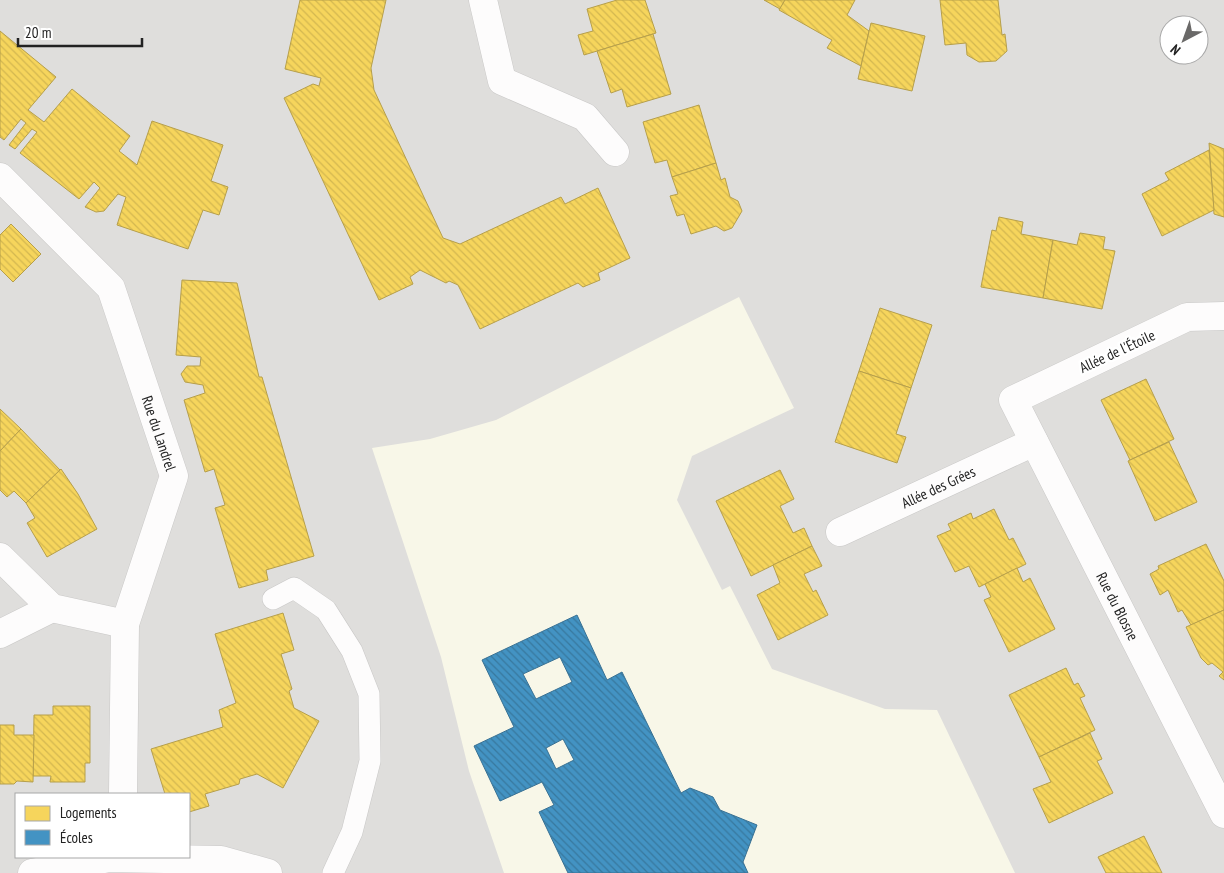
<svg xmlns="http://www.w3.org/2000/svg" width="1224" height="873" viewBox="0 0 1224 873" font-family="'PT Sans Narrow',sans-serif">
  <style>
    .residential { fill: #dfdedc; fill-rule: evenodd }
    .education { fill: #f8f7e8 }
    .homes { fill: url(#homes-back-hatch); stroke: #b69f4b }
    .schools { fill: url(#schools-back-hatch); stroke: #397193; fill-rule: evenodd }
    .lines { fill: none; stroke-linecap: round; stroke-linejoin: round }
    .service-casing { stroke: #c9c8c7; stroke-width: 22 }
    .minor-casing { stroke: #c9c8c7; stroke-width: 29 }
    .tertiary-casing { stroke: #c9c8c7; stroke-width: 29 }
    .service { stroke: #fdfcfc; stroke-width: 21 }
    .minor { stroke: #fdfcfc; stroke-width: 28 }
    .tertiary { stroke: #fdfcfc; stroke-width: 28 }
    .labels { text-anchor: middle; dominant-baseline: central; stroke-width: 5; stroke-linejoin: round; paint-order: stroke }
    .street-label { font-size: 15px; fill: #222; stroke: #fff }
  </style>
  <defs>
    <pattern id="homes-back-hatch" width="6" height="6" patternUnits="userSpaceOnUse" patternTransform="scale(1.25)"><rect width="6" height="6" fill="#f6d55c"/><path d="M-1 5l2 2M0 0l6 6M5-1l2 2" fill="none" stroke="#d3b750"/></pattern>
    <pattern id="schools-back-hatch" width="6" height="6" patternUnits="userSpaceOnUse" patternTransform="scale(1.25)"><rect width="6" height="6" fill="#4393c3"/><path d="M-1 5l2 2M0 0l6 6M5-1l2 2" fill="none" stroke="#38789e"/></pattern>
  </defs>
  <rect width="100%" height="100%" fill="#f0eeeb"/>
  <!-- residential -->
  <path class="residential" d="M 0,0 L 1224,0 L 1224,873 L 0,873 ZM 1169,25 L 1199,25 L 1199,55 L 1169,55 ZM 16,794 L 189,794 L 189,857 L 16,857 Z"/>
  <!-- education -->
  <polygon class="education" points="739,297 794,408 692,456 677,500 722,590 730,586 772,669 885,709 937,710 1015,873 504,873 469,771 441,657 372,448 430,439 496,420"/>
  <!-- homes -->
  <g class="homes">
    <polygon points="300,0 386,0 371,68 374,90 443,238 460,244 561,197 565,204 598,188 630,258 598,273 600,280 583,287 578,283 480,329 458,285 449,281 446,283 420,270 410,277 413,284 379,300 284,98 313,84 319,86 321,78 285,69"/>
    <polygon points="617,0 645,0 656,33 584,55 578,35 593,31 587,9"/>
    <polygon points="764,0 785,0 780,9"/>
    <polygon points="785,0 855,0 847,15 869,31 861,66 827,48 832,40 779,10"/>
    <polygon points="940,0 998,0 1002,35 1005,34 1007,51 996,61 979,62 967,55 966,43 945,45"/>
    <polygon points="871,23 925,36 912,91 858,79"/>
    <polygon points="0,31 56,77 28,110 44,122 72,89 130,136 119,151 137,165 152,121 223,145 211,181 228,187 219,215 203,210 188,249 117,225 126,197 118,194 104,211 96,212 85,207 100,188 94,182 79,199 20,153 37,132 32,129 15,149 9,145 26,123 21,119 4,140 0,137"/>
    <polygon points="653,34 671,94 627,107 622,89 611,93 597,51"/>
    <polygon points="699,105 716,163 672,177 667,160 655,163 643,122"/>
    <polygon points="1209,143 1224,149 1224,217 1214,214"/>
    <polygon points="1209,150 1214,210 1162,236 1142,194 1169,180 1165,173"/>
    <polygon points="716,163 721,180 725,178 730,197 738,201 742,211 732,228 724,231 716,226 691,234 684,214 677,216 670,196 678,194 672,177"/>
    <polygon points="999,217 1023,222 1021,234 1053,240 1043,298 981,287 992,230 996,231"/>
    <polygon points="11,224 41,254 13,282 0,269 0,235"/>
    <polygon points="1080,233 1105,237 1103,249 1115,251 1102,309 1043,298 1053,240 1077,245"/>
    <polygon points="182,280 237,283 259,377 262,377 314,556 266,570 268,580 239,588 215,508 225,505 214,469 205,472 184,400 205,393 203,385 185,382 181,374 187,366 200,366 201,357 176,355"/>
    <polygon points="880,308 932,325 911,388 859,371"/>
    <polygon points="859,371 911,388 896,434 906,437 897,463 835,442"/>
    <polygon points="1146,379 1174,439 1130,460 1101,400"/>
    <polygon points="0,409 21,429 0,451"/>
    <polygon points="21,429 60,470 26,503 14,491 7,497 0,490 0,451"/>
    <polygon points="1169,442 1197,502 1155,521 1128,461"/>
    <polygon points="61,469 78,494 97,529 47,557 27,523 35,518 26,503"/>
    <polygon points="780,470 794,499 780,506 793,533 804,528 812,546 751,576 716,501"/>
    <polygon points="994,509 1009,540 1013,538 1026,564 979,587 969,566 955,572 937,536 951,530 948,524 971,513 973,519"/>
    <polygon points="1206,544 1224,581 1224,610 1191,625 1182,610 1178,612 1168,590 1160,595 1150,574 1159,569 1158,566"/>
    <polygon points="812,546 822,566 804,574 813,592 816,590 828,615 778,640 757,595 780,583 773,565"/>
    <polygon points="1017,568 1023,582 1030,578 1055,629 1009,652 984,600 991,597 985,584"/>
    <polygon points="1224,610 1224,680 1219,676 1223,672 1212,663 1208,665 1201,658 1186,627"/>
    <polygon points="283,613 294,650 281,654 292,689 289,691 294,708 319,721 283,788 257,774 240,779 239,784 205,794 209,806 189,812 189,794 165,794 151,749 223,727 219,710 236,703 215,634"/>
    <polygon points="1066,668 1074,685 1078,683 1085,696 1080,698 1095,730 1039,757 1009,695"/>
    <polygon points="53,706 90,706 90,763 85,763 85,782 50,782 51,776 33,776 34,715 53,715"/>
    <polygon points="0,725 14,725 14,735 34,735 33,782 17,781 14,784 0,784"/>
    <polygon points="1090,733 1102,759 1097,761 1113,793 1049,823 1033,789 1051,782 1039,757"/>
    <polygon points="1144,836 1162,873 1106,873 1098,857"/>
  </g>
  <!-- schools -->
  <path class="schools" d="M 577,615 L 607,680 L 622,672 L 681,793 L 690,788 L 713,797 L 720,810 L 757,825 L 743,862 L 748,873 L 568,873 L 539,812 L 554,805 L 542,782 L 500,801 L 474,746 L 514,727 L 482,660 ZM 560,657 L 572,682 L 536,699 L 523,674 ZM 563,739 L 574,760 L 556,769 L 546,748 Z"/>
  <g class="lines">
    <!-- service casing -->
    <g class="service-casing">
      <polyline id="service" points="273,599 294,588 326,610 352,651 369,694 370,761 352,832 333,873"/>
    </g>
    <!-- minor casing -->
    <g class="minor-casing">
      <g id="minor">
        <polyline points="483,0 502,81 585,117 615,152"/>
        <path id="s1" d="M 0,177 L 111,288 L 174,476 L 125,624 L 123,794"/>
        <path id="s2" d="M 1224,316 L 1187,317 L 1013,400 L 1224,814"/>
        <path id="s3" d="M 840,532 L 1034,442"/>
        <polyline points="0,557 52,608 125,624"/>
        <polyline points="0,634 52,608"/>
      </g>
    </g>
    <!-- tertiary casing -->
    <g class="tertiary-casing">
      <polyline id="tertiary" points="32,873 109,858 221,860 268,873"/>
    </g>
    <!-- service -->
    <use href="#service" class="service"/>
    <!-- minor -->
    <use href="#minor" class="minor"/>
    <!-- tertiary -->
    <use href="#tertiary" class="tertiary"/>
  </g>
  <g class="labels">
    <!-- street labels -->
    <g class="street-label">
      <text transform="translate(1117 351) rotate(-25)">Allée de l'Étoile</text>
      <text stroke="none"><textPath href="#s1" startOffset="310">Rue du Landrel</textPath></text>
      <text stroke="none"><textPath href="#s3" startOffset="108">Allée des Grées</textPath></text>
      <text stroke="none"><textPath href="#s2" startOffset="461">Rue du Blosne</textPath></text>
    </g>
  </g>
  <!-- legend -->
  <rect x="15" y="793" width="175" height="65" fill="#ffffff" stroke="#a7a7a7"/>
  <rect x="25" y="806" width="25" height="15" fill="#f6d55c" stroke="#a7a7a7"/>
  <text x="60" y="818" font-size="15" fill="#222222">Logements</text>
  <rect x="25" y="830" width="25" height="15" fill="#4393c3" stroke="#a7a7a7"/>
  <text x="60" y="843" font-size="15" fill="#222222">Écoles</text>
  <!-- north arrow -->
  <g transform="translate(1184 40) rotate(221)"><circle r="24" fill="#ffffff" stroke="#a7a7a7"/>
  <path d="M0-4L9 19L0 12L-9 19Z" fill="#6a6968"/>
  <text y="-8" font-size="14" font-weight="bold" text-anchor="middle" fill="#222222">N</text>
  </g>
  <!-- scale -->
  <path d="M18 38v8h124v-8" fill="none" stroke="#222222" stroke-width="2.5"/>
  <text x="25" y="38" font-size="15" fill="#222222" stroke="#ffffff" stroke-width="4" paint-order="stroke">20 m</text>
</svg>
